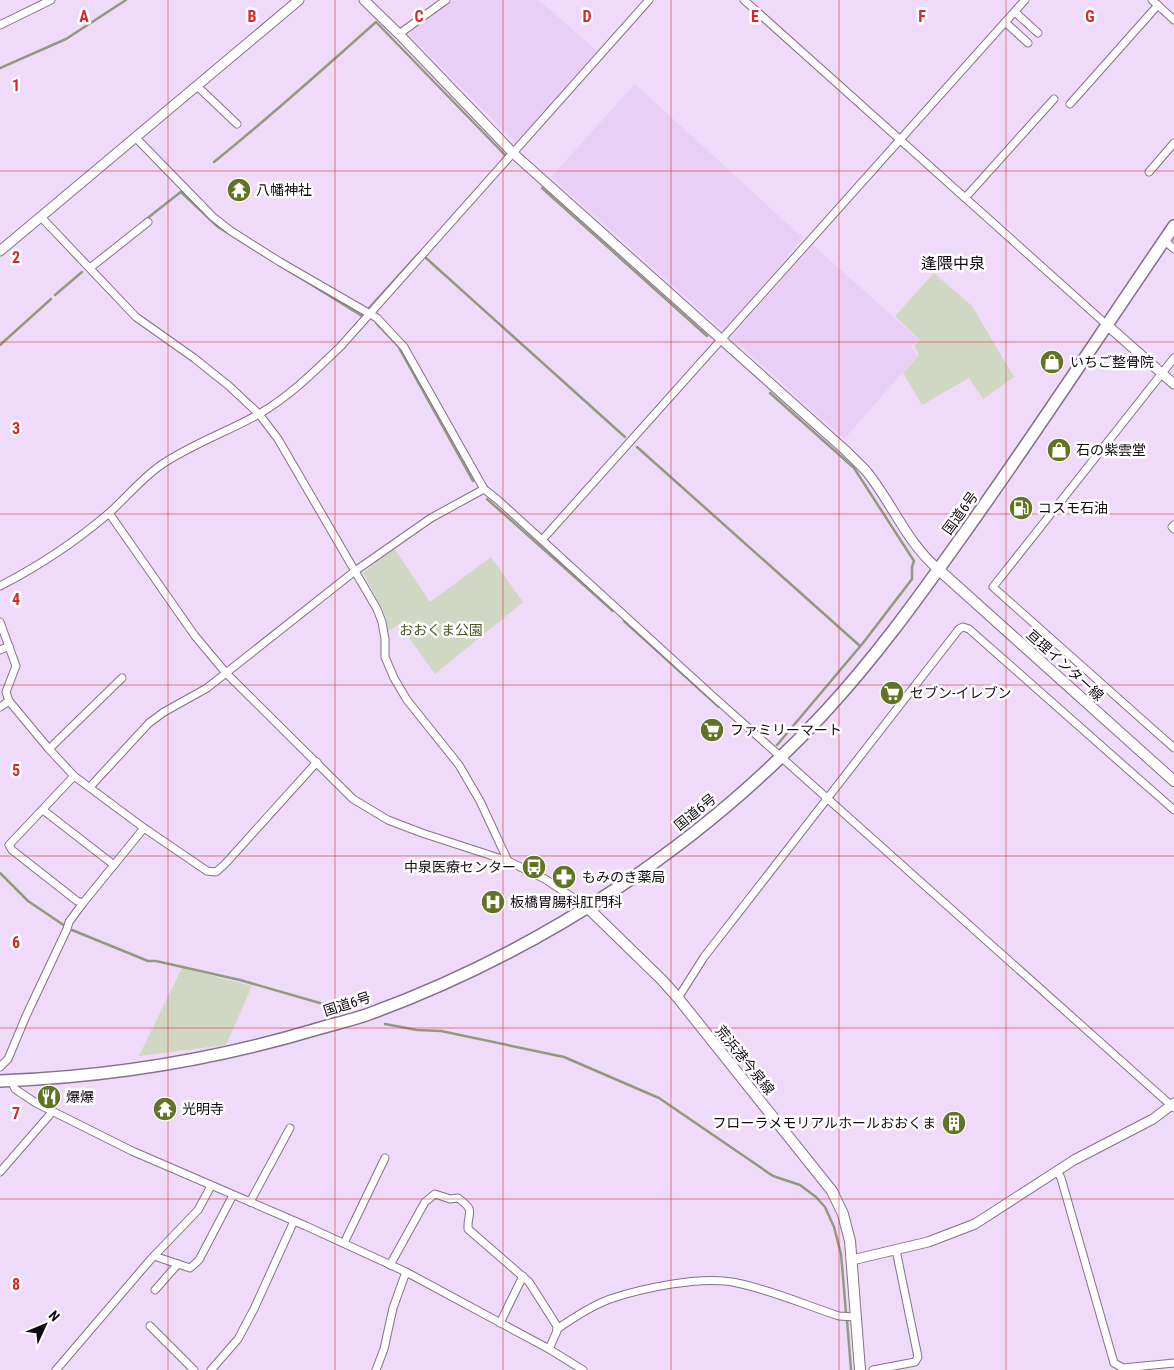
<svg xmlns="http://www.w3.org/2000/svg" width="1174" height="1370" viewBox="0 0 1174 1370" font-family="'Roboto Condensed','Noto Sans JP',sans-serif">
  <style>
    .built { fill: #e9cef5 }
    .green { fill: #d0d7c3 }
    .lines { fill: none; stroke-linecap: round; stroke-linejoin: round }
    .stream { stroke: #929a7e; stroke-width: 2.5 }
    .minor-casing { stroke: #84708d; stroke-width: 9 }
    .tertiary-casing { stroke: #84708d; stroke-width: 11 }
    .secondary-casing { stroke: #84708d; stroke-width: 12 }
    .trunk-casing { stroke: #84708d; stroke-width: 14 }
    .minor { stroke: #fff; stroke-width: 7 }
    .tertiary { stroke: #fff; stroke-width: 9 }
    .secondary { stroke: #fff; stroke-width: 10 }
    .trunk { stroke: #fff; stroke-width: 11 }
    .grid { fill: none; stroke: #d62828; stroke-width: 1; stroke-opacity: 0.55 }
    .labels { text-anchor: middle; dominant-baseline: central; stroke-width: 5; stroke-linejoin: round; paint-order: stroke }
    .poi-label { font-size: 14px; fill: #110a14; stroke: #fff; text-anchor: start }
    .street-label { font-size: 14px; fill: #110a14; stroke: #fff }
    .park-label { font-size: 14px; fill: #495526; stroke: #fff }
    .quarter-label { font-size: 16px; fill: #110a14; stroke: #fff }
    .grid-label { font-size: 16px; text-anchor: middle; font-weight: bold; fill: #d62828; stroke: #fff; stroke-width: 5; stroke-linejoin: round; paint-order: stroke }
  </style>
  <rect width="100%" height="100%" fill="#f0dafa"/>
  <!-- built -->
  <g class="built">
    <polygon points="453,0 539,0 598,52 516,143 409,34"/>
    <polygon points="635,84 803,238 724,331 551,177"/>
    <polygon points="813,245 919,340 911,346 917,356 844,439 731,337"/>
  </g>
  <!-- green -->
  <g class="green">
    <polygon points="934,273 972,306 1014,377 983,399 969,378 922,405 903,373 919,355 914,346 920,340 895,316"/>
    <polygon points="394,548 430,602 491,557 523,602 435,674 399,624 389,631 383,610 363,573"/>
    <polygon points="182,968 252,986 226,1045 139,1056"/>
  </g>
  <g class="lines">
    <!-- stream -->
    <g class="stream">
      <polyline points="0,68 66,39 126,0"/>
      <path d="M 214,162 C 270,117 323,69 376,22 L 505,155"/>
      <polyline points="542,188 707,336"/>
      <polyline points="181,192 218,227 362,316"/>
      <polyline points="145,220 182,191"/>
      <polyline points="426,258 625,437"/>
      <polyline points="55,295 82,272"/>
      <polyline points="369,308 420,252"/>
      <polyline points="376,323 398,346 473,481"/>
      <polyline points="0,345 51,299"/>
      <polyline points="770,393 854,468 914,561 912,567 912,579 863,643 777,745"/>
      <polyline points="637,447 860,646"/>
      <polyline points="487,499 613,611"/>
      <polyline points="624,621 719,707"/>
      <polyline points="0,873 28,901 65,926"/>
      <polyline points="72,930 148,961 156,961 240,980 344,1010"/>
      <polyline points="385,1024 417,1030 441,1031 564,1057 659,1098 773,1176 800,1185 816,1197 825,1207 834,1227 841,1254 846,1313"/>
      <polyline points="847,1320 851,1370"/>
    </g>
    <!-- minor casing -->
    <g class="minor-casing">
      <g id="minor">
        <polyline points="744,0 1107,325"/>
        <polyline points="1152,0 1174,20"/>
        <polyline points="1015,12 1038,33"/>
        <polyline points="1005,22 1028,43"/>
        <polyline points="0,25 51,0"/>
        <polyline points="399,34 446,0"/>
        <polyline points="197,86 237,124"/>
        <polyline points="1070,104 1158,5"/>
        <polyline points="136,138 213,217 231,231 280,262 377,318 404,347 484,489 498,500 716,699 1174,1108"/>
        <polyline points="1149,172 1174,143"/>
        <polyline points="965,198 1054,99"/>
        <polyline points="41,217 136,317 194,358 229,386 259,414 278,439 377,609 382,622 385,639 385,657 394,678 407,700 459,765 480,801 508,861"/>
        <polyline points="1164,240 1174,249"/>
        <polyline points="90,268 148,222"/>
        <polyline points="1174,358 993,587 1174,748"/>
        <polyline points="109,513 195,636 226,673 353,799 388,820 422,833 508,861 545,879 587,907"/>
        <polyline points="1174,525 1172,527 1174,529"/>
        <polyline points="542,540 1025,0"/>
        <path d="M 0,586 C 39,566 75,542 108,514 C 126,498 141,479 161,465 C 192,444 227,432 259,414 C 290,396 315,371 341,346 L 649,0"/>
        <polyline points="0,622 16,666 6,692 9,701 49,749 74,776 144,828 207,871 216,872 225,864 317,762"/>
        <polyline points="0,650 9,646"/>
        <polyline points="0,707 9,701"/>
        <polyline points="49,749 122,678"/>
        <polyline points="74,776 9,845 12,850 77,901 83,903 144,828"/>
        <polyline points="90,787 149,723 164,712 207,688 355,571 431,518 484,489"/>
        <polyline points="43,810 114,865"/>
        <polyline points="678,998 704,957 959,629 963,627 969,629 1174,810"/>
        <polyline points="0,1067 8,1059 26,1016 67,929 69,922 83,903"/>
        <polyline points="11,1080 15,1089 36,1103 132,1151 306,1226 406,1272 549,1349 583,1370"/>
        <polyline points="1057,1171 1061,1178 1114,1363 1123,1368 1174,1363"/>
        <polyline points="0,1172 53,1111"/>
        <polyline points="250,1202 290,1128"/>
        <polyline points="344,1243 385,1158"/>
        <polyline points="154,1256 190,1268 199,1260 233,1195"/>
        <path d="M 390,1265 L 425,1202 L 435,1194 L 450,1199 L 458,1198 C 477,1212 467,1211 468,1229 L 529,1282 L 557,1326 L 557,1331 L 549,1349"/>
        <polyline points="155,1290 178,1264"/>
        <polyline points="500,1323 523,1276"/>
        <polyline points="150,1326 194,1370"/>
        <path d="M 557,1329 C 573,1318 591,1306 610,1299 C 643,1288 703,1275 737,1283 C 772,1290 805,1305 839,1316 L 855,1317"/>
        <polyline points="56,1370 151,1259 198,1210 211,1186"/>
        <polyline points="211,1370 238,1339 254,1309 294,1221"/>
        <polyline points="376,1370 384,1349 393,1308 406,1272"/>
        <polyline points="873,1370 915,1362 918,1357 896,1250"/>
      </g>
    </g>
    <!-- tertiary casing -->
    <g class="tertiary-casing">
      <g id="tertiary">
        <path d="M 364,0 L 399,34 L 514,154 L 845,450 C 852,457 860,464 867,472 C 892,503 907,543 938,569"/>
        <polyline points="0,251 299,0"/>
        <polyline points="1107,325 1174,384"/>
        <polyline points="852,1260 928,1242 975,1224 1074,1160 1153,1119 1174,1103"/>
      </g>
    </g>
    <!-- secondary casing -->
    <g class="secondary-casing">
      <g id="secondary">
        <polyline points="938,569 1174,781"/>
        <polyline points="587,907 662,980 678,998 832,1191 843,1214 850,1241 860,1370"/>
      </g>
    </g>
    <!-- trunk casing -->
    <g class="trunk-casing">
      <path id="trunk" d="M 0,1081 C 108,1077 214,1060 317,1029 C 334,1024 352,1020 369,1014 C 541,951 701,846 825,712 C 874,659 916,601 958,542 C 1032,439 1102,331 1174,226"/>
    </g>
    <!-- minor -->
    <use href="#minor" class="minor"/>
    <!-- tertiary -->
    <use href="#tertiary" class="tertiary"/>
    <!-- secondary -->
    <use href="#secondary" class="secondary"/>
    <!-- trunk -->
    <use href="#trunk" class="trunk"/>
  </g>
  <!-- grid -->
  <path class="grid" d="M 168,0 L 168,1370M 335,0 L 335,1370M 503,0 L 503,1370M 671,0 L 671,1370M 839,0 L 839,1370M 1006,0 L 1006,1370M 0,171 L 1174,171M 0,342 L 1174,342M 0,514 L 1174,514M 0,685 L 1174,685M 0,856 L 1174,856M 0,1028 L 1174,1028M 0,1199 L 1174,1199"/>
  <!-- icons -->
  <defs>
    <g id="temple-disc" transform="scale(1.25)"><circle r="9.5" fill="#617423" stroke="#fff"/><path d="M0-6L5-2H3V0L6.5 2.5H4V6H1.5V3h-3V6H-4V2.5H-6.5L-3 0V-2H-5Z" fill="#fff"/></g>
    <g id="shop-disc" transform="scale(1.25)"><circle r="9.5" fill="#617423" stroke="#fff"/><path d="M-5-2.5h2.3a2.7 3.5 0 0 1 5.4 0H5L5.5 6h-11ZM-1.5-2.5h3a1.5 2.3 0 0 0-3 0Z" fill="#fff"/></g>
    <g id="fuel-disc" transform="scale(1.25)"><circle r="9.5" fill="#617423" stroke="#fff"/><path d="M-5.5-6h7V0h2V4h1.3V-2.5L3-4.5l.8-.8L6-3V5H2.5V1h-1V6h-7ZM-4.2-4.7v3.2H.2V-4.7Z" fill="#fff"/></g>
    <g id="supermarket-disc" transform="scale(1.25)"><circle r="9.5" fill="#617423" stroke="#fff"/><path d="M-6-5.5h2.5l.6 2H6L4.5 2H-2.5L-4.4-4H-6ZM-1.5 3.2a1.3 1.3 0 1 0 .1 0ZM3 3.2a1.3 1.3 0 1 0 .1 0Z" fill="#fff"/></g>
    <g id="bus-disc" transform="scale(1.25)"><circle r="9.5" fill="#617423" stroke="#fff"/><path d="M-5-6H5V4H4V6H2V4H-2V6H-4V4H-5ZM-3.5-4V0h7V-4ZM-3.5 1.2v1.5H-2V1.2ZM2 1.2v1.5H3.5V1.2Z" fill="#fff"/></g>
    <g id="pharmacy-disc" transform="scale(1.25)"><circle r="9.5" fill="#617423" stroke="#fff"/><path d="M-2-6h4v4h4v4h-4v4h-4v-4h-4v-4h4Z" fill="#fff"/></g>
    <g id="hospital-disc" transform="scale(1.25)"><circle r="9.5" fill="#617423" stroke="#fff"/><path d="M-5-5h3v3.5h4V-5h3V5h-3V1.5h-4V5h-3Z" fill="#fff"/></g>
    <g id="restaurant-disc" transform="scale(1.25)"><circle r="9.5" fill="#617423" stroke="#fff"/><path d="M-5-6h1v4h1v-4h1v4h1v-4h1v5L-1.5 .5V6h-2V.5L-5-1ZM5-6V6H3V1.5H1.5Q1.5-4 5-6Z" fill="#fff"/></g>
    <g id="building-disc" transform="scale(1.25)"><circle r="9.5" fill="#617423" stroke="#fff"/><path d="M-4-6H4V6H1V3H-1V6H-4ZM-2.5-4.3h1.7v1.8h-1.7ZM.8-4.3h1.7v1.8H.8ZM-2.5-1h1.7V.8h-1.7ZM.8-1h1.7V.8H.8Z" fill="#fff"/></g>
  </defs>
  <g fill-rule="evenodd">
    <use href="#temple-disc" x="239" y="190"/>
    <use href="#shop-disc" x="1052" y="362"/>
    <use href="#shop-disc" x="1059" y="450"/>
    <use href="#fuel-disc" x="1021" y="508"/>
    <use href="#supermarket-disc" x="892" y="693"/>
    <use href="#supermarket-disc" x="712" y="730"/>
    <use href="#bus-disc" x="534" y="867"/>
    <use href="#pharmacy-disc" x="564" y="877"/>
    <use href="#hospital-disc" x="493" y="902"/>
    <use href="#restaurant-disc" x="49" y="1097"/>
    <use href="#temple-disc" x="165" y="1109"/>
    <use href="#building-disc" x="954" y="1123"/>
  </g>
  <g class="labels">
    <!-- poi labels -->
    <g class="poi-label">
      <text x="256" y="190">八幡神社</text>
      <text x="1070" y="362">いちご整骨院</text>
      <text x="1076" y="450">石の紫雲堂</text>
      <text x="1038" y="508">コスモ石油</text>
      <text x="910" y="693">セブン-イレブン</text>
      <text x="730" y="730">ファミリーマート</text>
      <text x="516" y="867" text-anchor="end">中泉医療センター</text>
      <text x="582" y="877">もみのき薬局</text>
      <text x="510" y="902">板橋胃腸科肛門科</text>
      <text x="66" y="1097">爆爆</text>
      <text x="182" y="1109">光明寺</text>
      <text x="936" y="1123" text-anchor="end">フローラメモリアルホールおおくま</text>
    </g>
    <!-- street labels -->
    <g class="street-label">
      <text transform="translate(960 513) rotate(-54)">国道6号</text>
      <text transform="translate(1065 665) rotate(42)">亘理インター線</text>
      <text transform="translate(695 812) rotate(-39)">国道6号</text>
      <text transform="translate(347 1004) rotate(-18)">国道6号</text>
      <text transform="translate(745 1060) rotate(51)">荒浜港今泉線</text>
    </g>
    <!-- park labels -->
    <g class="park-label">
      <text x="441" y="630">おおくま公園</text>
    </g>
    <!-- quarter labels -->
    <g class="quarter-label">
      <text x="953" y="263">逢隈中泉</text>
    </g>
  </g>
  <g class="grid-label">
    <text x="84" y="22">A</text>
    <text x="252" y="22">B</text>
    <text x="419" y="22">C</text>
    <text x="587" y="22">D</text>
    <text x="755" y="22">E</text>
    <text x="922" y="22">F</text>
    <text x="1090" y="22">G</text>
    <text x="16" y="91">1</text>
    <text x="16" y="263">2</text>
    <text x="16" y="434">3</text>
    <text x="16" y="605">4</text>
    <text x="16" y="776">5</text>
    <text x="16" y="948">6</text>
    <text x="16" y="1119">7</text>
    <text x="16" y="1290">8</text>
  </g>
  <!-- north arrow -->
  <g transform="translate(45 1325) rotate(46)" stroke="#ffffff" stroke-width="4" paint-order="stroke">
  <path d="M0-4L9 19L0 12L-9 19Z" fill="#110a14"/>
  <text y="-8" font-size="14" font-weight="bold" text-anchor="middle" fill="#110a14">N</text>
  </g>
</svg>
